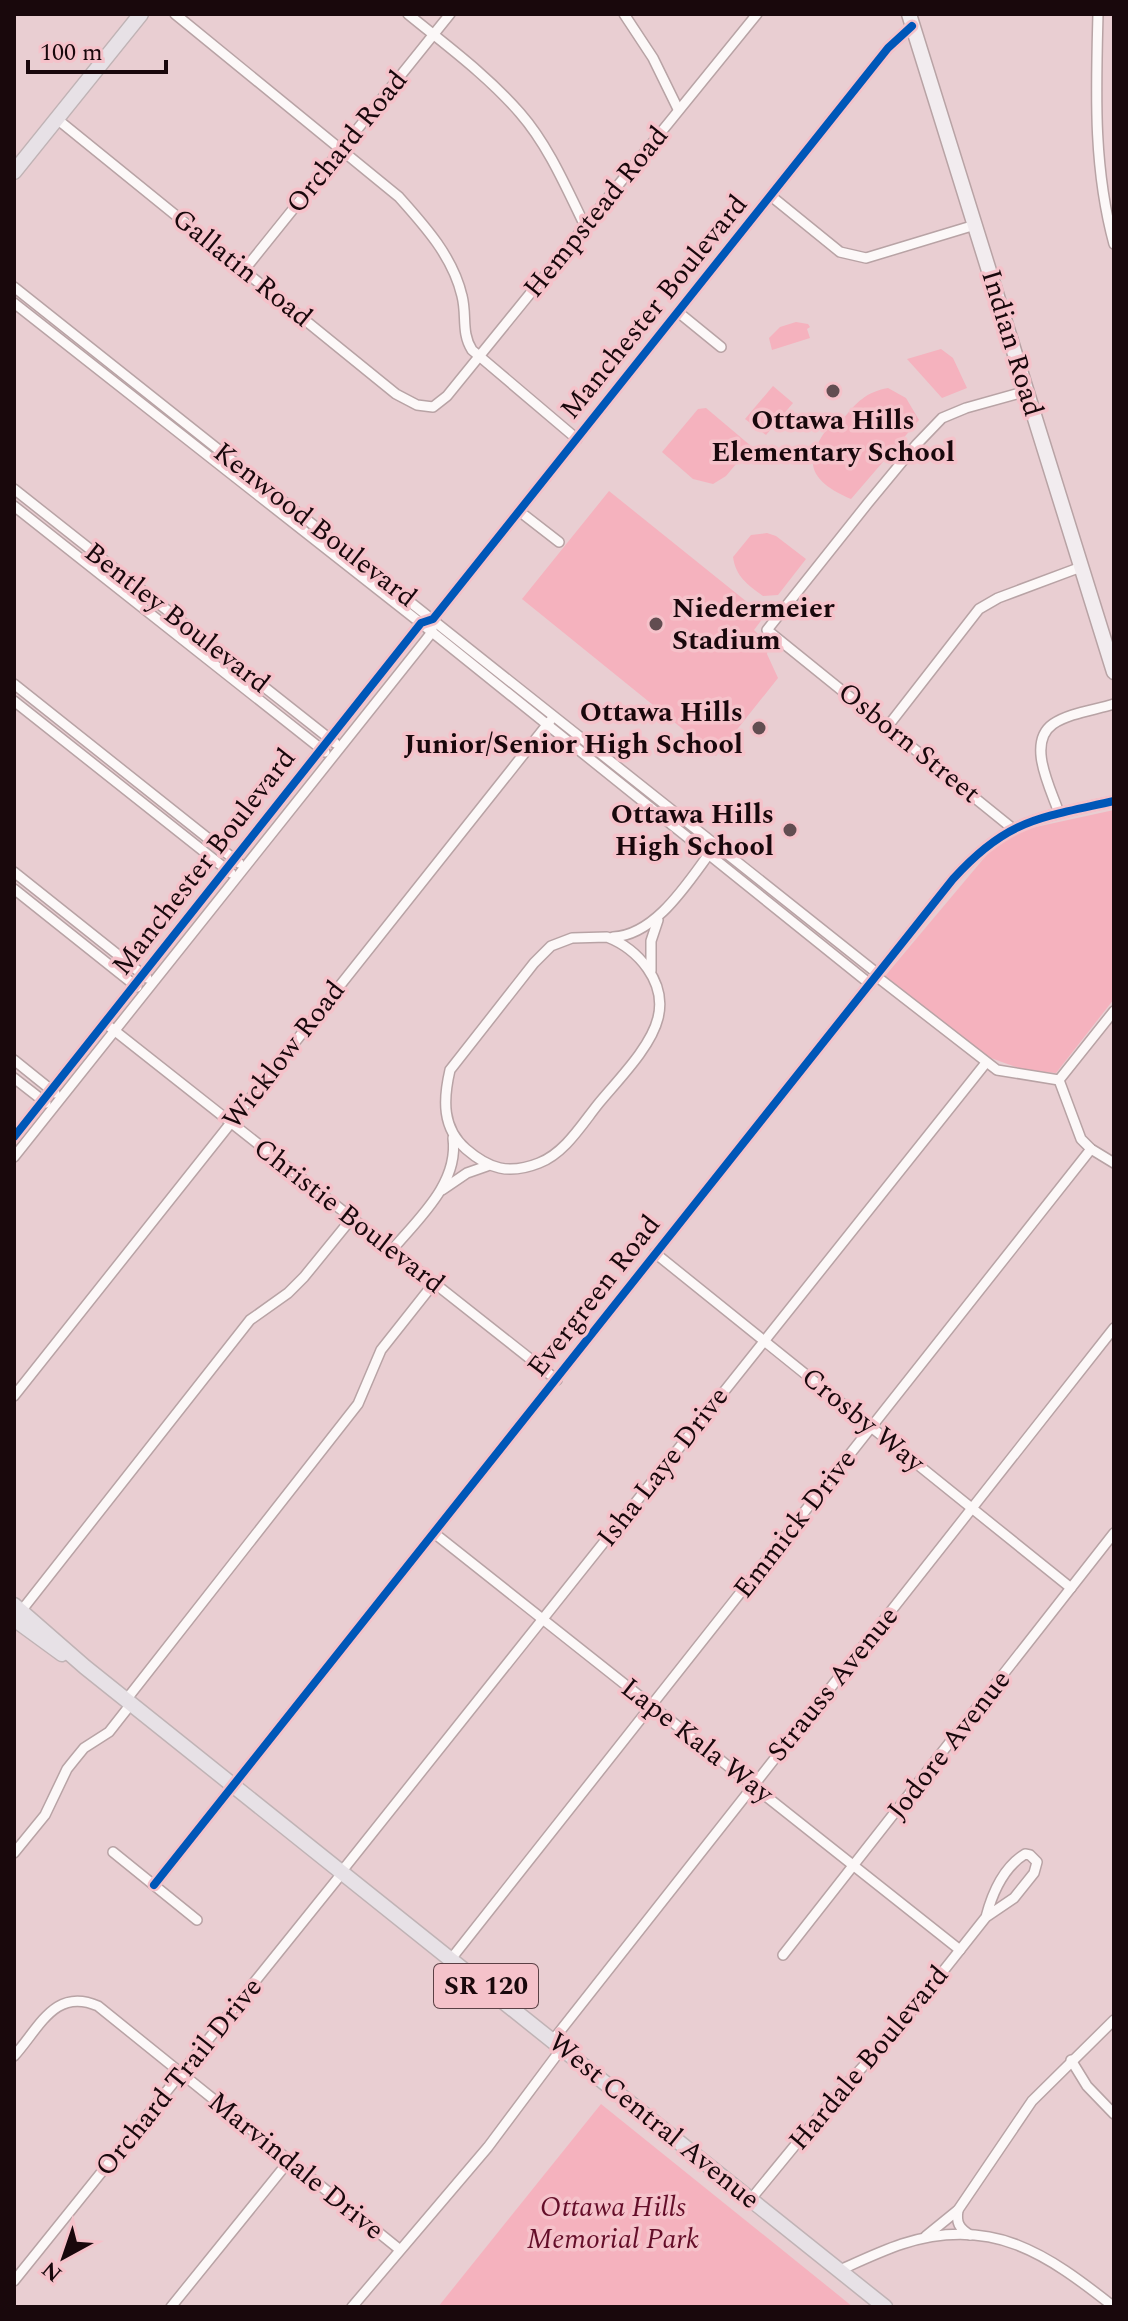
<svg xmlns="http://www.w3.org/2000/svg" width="1128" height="2321" viewBox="0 0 1128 2321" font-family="Spectral,serif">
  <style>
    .green { fill: #f5b2be }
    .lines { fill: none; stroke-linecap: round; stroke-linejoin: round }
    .street-casing { stroke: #b8a3a5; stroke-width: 12 }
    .secondary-casing { stroke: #b8a3a5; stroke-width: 17 }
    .primary-casing { stroke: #c0b3b5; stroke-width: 17 }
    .street { stroke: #fcf8f8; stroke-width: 9 }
    .secondary { stroke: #f2ecef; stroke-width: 14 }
    .primary { stroke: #e7e1e6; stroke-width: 14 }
    .cycleway-casing { stroke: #f5c2ca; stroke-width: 13 }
    .cycleway { stroke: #0057b8; stroke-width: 8 }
    .poi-dot { fill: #624d51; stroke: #f5c2ca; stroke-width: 3 }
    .labels { text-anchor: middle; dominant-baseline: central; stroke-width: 7; stroke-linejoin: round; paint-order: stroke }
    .shield { fill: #f5c2ca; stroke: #5b4045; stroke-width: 2 }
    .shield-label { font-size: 26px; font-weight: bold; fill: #19080c }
    .street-label { font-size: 28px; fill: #19080c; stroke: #f5c2ca }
    .poi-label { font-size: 28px; font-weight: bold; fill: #19080c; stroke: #f5c2ca; text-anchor: end }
    .park-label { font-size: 28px; font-style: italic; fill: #640e29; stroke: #f5c2ca }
  </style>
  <rect width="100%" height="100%" fill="#e9ced2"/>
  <!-- green -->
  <g class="green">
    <polygon points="796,322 808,324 810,327 807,329 810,338 772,350 769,338 780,327"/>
    <polygon points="941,349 953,358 967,388 942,398 907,359"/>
    <polygon points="773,386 793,403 766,435 745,419"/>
    <path d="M 888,388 L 906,398 L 919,420 L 851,499 C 800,477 805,454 838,415 L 843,419 C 857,402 866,392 888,388 Z"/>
    <polygon points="706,408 751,446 726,476 713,484 693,479 662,452 698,409"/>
    <polygon points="609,491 762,614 763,618 754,630 769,645 767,654 778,678 716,756 522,599"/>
    <path d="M 767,533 L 776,536 L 806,559 L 778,595 L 763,596 C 747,584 736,577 733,557 L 751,535 Z"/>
    <polygon points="1114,810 1114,999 1056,1073 1024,1070 988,1057 885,976 995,845 1022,830"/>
    <polygon points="601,2104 837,2294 853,2307 438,2307"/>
  </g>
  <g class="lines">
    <!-- street casing -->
    <g class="street-casing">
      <g id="street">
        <path d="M 175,14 L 399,197 C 425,226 453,257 462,296 C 467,315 461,333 472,350 L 577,439"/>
        <path d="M 408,14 C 447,46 487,75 520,113 C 548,145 566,187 585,226"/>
        <polyline points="624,14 653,58 678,109"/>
        <path d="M 1098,14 C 1096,92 1093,167 1114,244"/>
        <polyline points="57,119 396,394 417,405 433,407 447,396 757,14"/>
        <polyline points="771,196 840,252 866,258 975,225"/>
        <polyline points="245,269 450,14"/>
        <polyline points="14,287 878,974"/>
        <polyline points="14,303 432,632 870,984"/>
        <polyline points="678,312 721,347"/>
        <polyline points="14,489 335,743"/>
        <polyline points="14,506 325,752"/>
        <polyline points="519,511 559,542"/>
        <polyline points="14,684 239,863"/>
        <polyline points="14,701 231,873"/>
        <polyline points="888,726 979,609 998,598 1081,567"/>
        <path d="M 1059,813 C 1051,789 1026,743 1053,724 C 1069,713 1095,710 1114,704"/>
        <polyline points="1012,828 767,630 868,503 916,445 942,418 966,408 1027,391"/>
        <polyline points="14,872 147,978"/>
        <polyline points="14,889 137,987"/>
        <path d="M 607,937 C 638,949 667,982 658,1018 C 651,1047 618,1080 599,1103 C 582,1124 565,1153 539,1163 C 509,1175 489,1169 466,1149 C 442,1128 443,1100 450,1070 L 534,963 L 551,946 L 572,938 Z"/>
        <path d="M 613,937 C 656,935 688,882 712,850"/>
        <polyline points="651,971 651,941 658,920"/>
        <polyline points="876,976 997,1070 1059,1080"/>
        <polyline points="110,1027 557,1380"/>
        <polyline points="14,1060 55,1093"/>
        <polyline points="14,1078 46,1103"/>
        <polyline points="1059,1080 1081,1139 1091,1149 1114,1163"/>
        <polyline points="1059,1080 1114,1011"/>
        <polyline points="14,1137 421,623 433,619 888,48 912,26"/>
        <polyline points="14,1157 425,641 432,632 432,627"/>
        <polyline points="442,1190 467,1173 487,1166"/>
        <path d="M 392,1250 C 419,1218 459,1183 453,1138"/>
        <polyline points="655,1253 1071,1588"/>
        <polyline points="14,1396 550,721"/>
        <polyline points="434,1533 960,1950"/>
        <polyline points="18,1615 250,1320 288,1293 304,1277 352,1218"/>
        <polyline points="126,1700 358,1404 381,1350 434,1283"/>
        <polyline points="113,1852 197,1920"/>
        <polyline points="14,1853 45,1815 67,1769 75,1759 84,1748 109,1732 131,1704"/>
        <polyline points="342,1871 985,1064"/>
        <path d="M 154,1885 L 953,879 C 1007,819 1039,818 1114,801"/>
        <polyline points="783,1955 1114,1533"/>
        <polyline points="451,1959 1091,1149"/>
        <polyline points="553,2040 1114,1328"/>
        <path d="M 14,2056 C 40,2027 55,1987 98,2006 L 399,2249"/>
        <polyline points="1071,2060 1087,2086 1114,2114"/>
        <path d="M 751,2199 L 833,2099 L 895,2032 L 986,1917 L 1014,1898 L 1034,1873 L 1037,1862 L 1030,1855 L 1025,1854 C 1004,1867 992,1894 986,1917"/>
        <path d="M 958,2210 C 956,2223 959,2228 970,2235"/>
        <polyline points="926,2236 958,2210 1032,2101 1114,2020"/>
        <path d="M 840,2270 C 860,2261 881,2251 902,2244 C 992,2215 1047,2254 1114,2307"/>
        <polyline points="14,2281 343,1872"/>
        <polyline points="171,2307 289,2161"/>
        <polyline points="352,2307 488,2147 562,2048"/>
      </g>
    </g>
    <!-- secondary casing -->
    <g class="secondary-casing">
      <polyline id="secondary" points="909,14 1114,672"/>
    </g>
    <!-- primary casing -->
    <g class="primary-casing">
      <g id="primary">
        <polyline points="14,172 141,14"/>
        <polyline points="14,1605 85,1667 885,2307"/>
        <polyline points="14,1619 62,1654"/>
      </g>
    </g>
    <!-- street -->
    <use href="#street" class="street"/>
    <!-- secondary -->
    <use href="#secondary" class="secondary"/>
    <!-- primary -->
    <use href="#primary" class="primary"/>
    <!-- cycleway casing -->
    <g class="cycleway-casing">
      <g id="cycleway">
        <polyline points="14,1137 421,623 433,619 888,48 912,26"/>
        <path d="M 154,1885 L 953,879 C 1007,819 1039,818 1114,801"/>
      </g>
    </g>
    <!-- cycleway -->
    <use href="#cycleway" class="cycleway"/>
  </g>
  <!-- markers -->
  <g class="poi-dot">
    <circle cx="833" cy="391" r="8"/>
    <circle cx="656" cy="624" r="8"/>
    <circle cx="759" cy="728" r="8"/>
    <circle cx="790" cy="830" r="8"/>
  </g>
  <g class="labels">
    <!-- shield labels -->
    <rect class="shield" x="434" y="1964" width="104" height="44" rx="6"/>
    <g class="shield-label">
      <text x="486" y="1986">SR 120</text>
    </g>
    <!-- street labels -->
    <g class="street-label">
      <text transform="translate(347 142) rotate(-51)">Orchard Road</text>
      <text transform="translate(596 212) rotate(-51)">Hempstead Road</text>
      <text transform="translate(242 268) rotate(39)">Gallatin Road</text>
      <text transform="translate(654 307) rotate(-51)">Manchester Boulevard</text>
      <text transform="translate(1012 343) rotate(73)">Indian Road</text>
      <text transform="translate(315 525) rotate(38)">Kenwood Boulevard</text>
      <text transform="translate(177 618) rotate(38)">Bentley Boulevard</text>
      <text transform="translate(909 743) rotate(39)">Osborn Street</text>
      <text transform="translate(204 862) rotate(-52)">Manchester Boulevard</text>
      <text transform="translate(284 1055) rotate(-52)">Wicklow Road</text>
      <text transform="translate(349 1216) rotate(38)">Christie Boulevard</text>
      <text transform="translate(594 1296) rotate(-52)">Evergreen Road</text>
      <text transform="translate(863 1420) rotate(39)">Crosby Way</text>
      <text transform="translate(663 1467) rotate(-52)">Isha Laye Drive</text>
      <text transform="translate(795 1524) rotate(-52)">Emmick Drive</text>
      <text transform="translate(833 1684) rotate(-51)">Strauss Avenue</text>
      <text transform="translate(697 1741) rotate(38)">Lape Kala Way</text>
      <text transform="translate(949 1745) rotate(-52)">Jodore Avenue</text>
      <text transform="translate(869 2058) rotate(-50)">Hardale Boulevard</text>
      <text transform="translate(179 2077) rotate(-51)">Orchard Trail Drive</text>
      <text transform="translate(654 2121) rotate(39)">West Central Avenue</text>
      <text transform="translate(296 2166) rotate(39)">Marvindale Drive</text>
    </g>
    <!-- poi labels -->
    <g class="poi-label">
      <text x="833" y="420" text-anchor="middle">Ottawa Hills<tspan x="833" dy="32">Elementary School</tspan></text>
      <text x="672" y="608" text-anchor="start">Niedermeier<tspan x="672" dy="32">Stadium</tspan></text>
      <text x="743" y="712">Ottawa Hills<tspan x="743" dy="32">Junior/Senior High School</tspan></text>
      <text x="774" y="814">Ottawa Hills<tspan x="774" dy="32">High School</tspan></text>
    </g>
    <!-- park labels -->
    <g class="park-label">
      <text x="613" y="2207">Ottawa Hills<tspan x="613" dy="32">Memorial Park</tspan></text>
    </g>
  </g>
  <!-- border -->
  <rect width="1128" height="2321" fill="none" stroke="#19080c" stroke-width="32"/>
  <!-- north arrow -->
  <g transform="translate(64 2257) rotate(220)" stroke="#f5c2ca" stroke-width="6" paint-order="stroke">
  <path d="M0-6L14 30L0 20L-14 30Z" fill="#19080c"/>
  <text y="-12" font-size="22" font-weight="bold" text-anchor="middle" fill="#19080c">N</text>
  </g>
  <!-- scale -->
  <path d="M28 60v12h138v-12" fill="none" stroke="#19080c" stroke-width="4"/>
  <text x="40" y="60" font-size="24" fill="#19080c" stroke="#f5c2ca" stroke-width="6" paint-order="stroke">100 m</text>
</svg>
